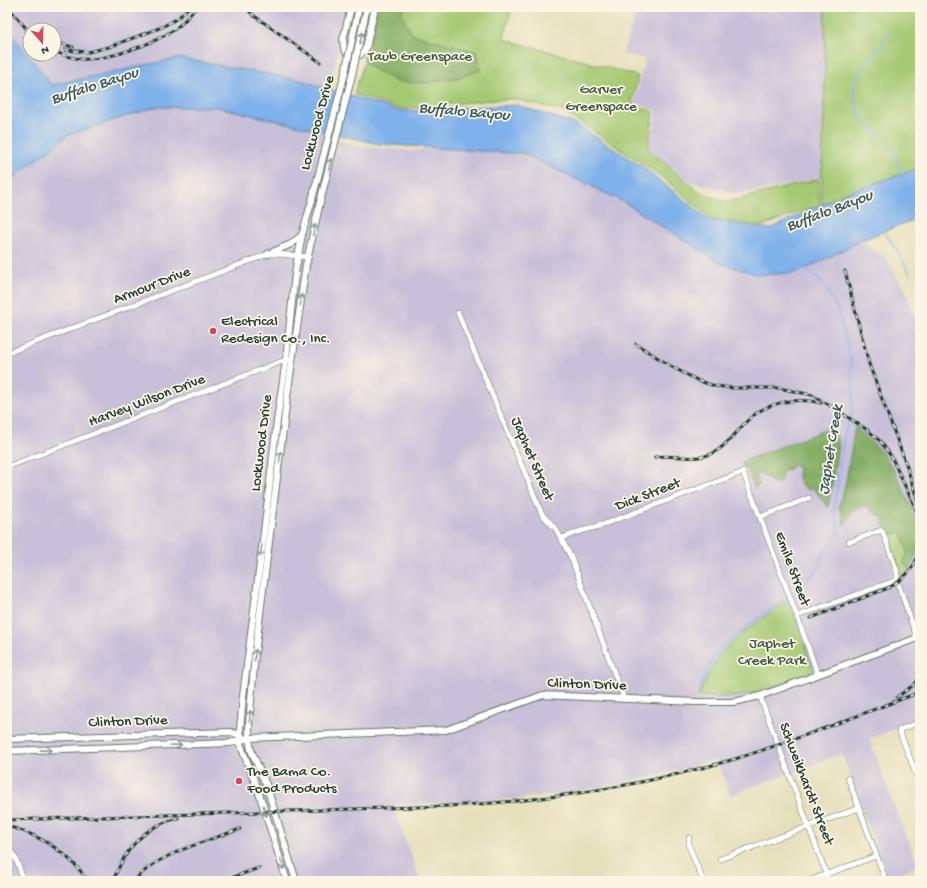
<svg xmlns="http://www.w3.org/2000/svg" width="927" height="888" viewBox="0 0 927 888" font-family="'Gochi Hand',sans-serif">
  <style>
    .industrial { fill: #c8bfd8; fill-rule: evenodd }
    .green { fill: #a5c973; stroke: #628354 }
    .forest { fill: #84ad65; stroke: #52754c }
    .water { fill: #7fb1eb; stroke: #4f7790 }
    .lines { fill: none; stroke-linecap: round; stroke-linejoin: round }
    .stream { stroke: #7fb1eb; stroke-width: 1.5 }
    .minor-casing { stroke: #657663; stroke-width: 6 }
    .major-casing { stroke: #657663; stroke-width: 8 }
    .minor { stroke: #fff; stroke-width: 5 }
    .major { stroke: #fff; stroke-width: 6 }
    .rail-casing { stroke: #1f3d34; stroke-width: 3 }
    .rail { stroke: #fcf5e5; stroke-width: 1.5; stroke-dasharray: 4.5; stroke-linecap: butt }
    .major-bridge-casing { stroke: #657663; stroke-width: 8; stroke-linecap: butt }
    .major-bridge { stroke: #fff; stroke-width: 6 }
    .oneway { stroke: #8f9e9a }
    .poi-dot { fill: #d1495b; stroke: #fcf5e5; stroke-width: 1.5 }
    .labels { text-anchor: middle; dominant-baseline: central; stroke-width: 3.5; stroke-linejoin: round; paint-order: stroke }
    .park-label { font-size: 15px; fill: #3a5941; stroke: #fcf5e5 }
    .street-label { font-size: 15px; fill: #1f3d34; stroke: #fcf5e5 }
    .poi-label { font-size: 15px; fill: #1f3d34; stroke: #fcf5e5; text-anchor: start }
    .water-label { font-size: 16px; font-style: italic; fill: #375a62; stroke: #fcf5e5 }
  </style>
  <rect width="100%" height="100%" fill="#fcf5e5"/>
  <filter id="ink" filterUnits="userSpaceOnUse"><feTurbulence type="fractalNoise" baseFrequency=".025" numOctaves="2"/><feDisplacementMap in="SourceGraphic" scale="8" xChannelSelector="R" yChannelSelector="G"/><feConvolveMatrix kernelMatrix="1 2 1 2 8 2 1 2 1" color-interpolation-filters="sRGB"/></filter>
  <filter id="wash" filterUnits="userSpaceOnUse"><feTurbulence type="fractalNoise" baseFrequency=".012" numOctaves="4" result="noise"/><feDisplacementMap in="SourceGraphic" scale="16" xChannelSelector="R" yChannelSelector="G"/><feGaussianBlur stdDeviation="0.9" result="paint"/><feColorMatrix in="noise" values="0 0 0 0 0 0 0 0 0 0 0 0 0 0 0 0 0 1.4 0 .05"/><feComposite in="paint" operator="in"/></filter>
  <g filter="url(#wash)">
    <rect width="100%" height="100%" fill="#e6dfbb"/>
    <!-- industrial -->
    <g class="industrial">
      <path d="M 7,7 L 349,7 L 329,89 L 300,80 L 171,60 L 52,86 L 7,29 ZM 30,30 L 54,30 L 54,54 L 30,54 Z"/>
      <polygon points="637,7 825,7 825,82 821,178 754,192 735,193 688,181 649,149 657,111 634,103 645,59 623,54"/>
      <polygon points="236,106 312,127 353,146 411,151 466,145 536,159 622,201 722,264 804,270 860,241 886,258 905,289 919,326 914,328 920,345 920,719 869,739 918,866 887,877 842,754 730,795 716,759 678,771 572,793 491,801 393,805 420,881 7,881 7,183 68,135 155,107"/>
    </g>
    <!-- green -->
    <g class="green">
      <polygon points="378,7 512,7 504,39 638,76 632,104 654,112 648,149 699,192 727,202 819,179 819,205 762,226 712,219 662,177 563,111 514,99 492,100 400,109 354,94 367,54"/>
      <polygon points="825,7 920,7 920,168 848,192 821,204 825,82"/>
      <polygon points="901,531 908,552 906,567 911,567 902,578 888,536"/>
      <path d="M 788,601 L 797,622 L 814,671 C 791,679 768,691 744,695 C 729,698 713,697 698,696 C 704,683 710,670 718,658 C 734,635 765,617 788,601 Z"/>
    </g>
    <!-- forest -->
    <g class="forest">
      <polygon points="378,7 405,7 401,13 412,34 477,52 481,70 457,78 423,83 397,82 371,68 363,57 368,50"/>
      <path d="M 833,427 L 838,442 L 834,475 L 828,507 L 813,488 L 807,490 C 797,481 798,480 798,467 L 796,465 L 792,465 L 790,469 L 783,470 L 780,482 L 778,484 L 775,484 L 761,473 L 755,473 L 759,485 L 754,488 L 747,469 L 744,468 L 741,462 Z"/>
      <polygon points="855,427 883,453 892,467 900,482 919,526 919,545 916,557 911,567 906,567 904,562 908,551 901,531 888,536 882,517 871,511 869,505 852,511 844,525 842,513 839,507 846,482"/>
    </g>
    <!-- water -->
    <polygon class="water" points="7,29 52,85 179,58 300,80 400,111 517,105 576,124 644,168 710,220 770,229 848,192 920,168 920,217 860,241 804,270 793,273 760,275 722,264 622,201 524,154 379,144 217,107 155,107 68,135 7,183"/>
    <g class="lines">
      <!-- stream -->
      <g class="stream">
        <polyline points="881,139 860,117 855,101 854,90 855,82 868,60 883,44 890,32"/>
        <polyline points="888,146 897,158 901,175"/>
        <polyline points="884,232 899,253 911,276"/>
        <polyline points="791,595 820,567 822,555 839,531 834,510 844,434 852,413 853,393 851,360 838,311 832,299 824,285 805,267"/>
        <path d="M 699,692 C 709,644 752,624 788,597"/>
      </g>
    </g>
  </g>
  <g filter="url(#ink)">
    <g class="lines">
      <!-- minor casing -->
      <g class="minor-casing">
        <g id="minor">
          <polyline points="458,313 542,514 556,529 571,557 624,699"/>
          <polyline points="7,353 268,254 278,254 308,257"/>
          <polyline points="7,467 288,359"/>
          <polyline points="760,517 809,498"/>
          <polyline points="562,538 578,532 599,526 743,472 797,616 818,675"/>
          <polyline points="849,542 882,530 897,571 897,580 917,638"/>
          <polyline points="797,616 897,580"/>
          <polyline points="760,696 829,881"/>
          <polyline points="920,722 899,730 920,784"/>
          <polyline points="848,778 886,881"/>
          <polyline points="689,838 689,846 703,881"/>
          <path d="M 7,848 C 17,855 20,870 23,881"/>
          <polyline points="720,859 859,808"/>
          <polyline points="808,881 876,856"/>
        </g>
      </g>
      <!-- major casing -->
      <g class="major-casing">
        <g id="major">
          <polyline points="351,7 343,40 344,48 346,52 360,55 366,48 375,7"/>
          <polyline points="268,254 291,244 302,235"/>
          <polyline points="7,739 231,732 242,736"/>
          <polyline points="7,751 230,743 249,738 446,730 543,695 695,702 734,702 760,696 920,637"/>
          <polyline points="287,881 258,790 239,741 243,696 265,524 277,421 286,360 295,273 302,235 312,200"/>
          <polyline points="296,881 267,787 251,750 249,738 249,724 255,654 288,390 306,265 320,202"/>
        </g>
      </g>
      <!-- minor -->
      <use href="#minor" class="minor"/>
      <!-- major -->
      <use href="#major" class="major"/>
      <!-- rail casing -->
      <g class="rail-casing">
        <g id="rail">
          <polyline points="8,7 30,33"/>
          <polyline points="245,7 253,15 320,62"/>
          <polyline points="54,42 73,47"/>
          <polyline points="65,50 88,52 109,47 162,27 178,18 189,7"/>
          <path d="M 54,51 C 62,55 72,58 81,59 C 106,61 154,44 175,29 C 183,23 190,15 196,7"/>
          <polyline points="845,271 869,364 906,464 918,502"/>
          <polyline points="636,344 674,368 699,381 715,386 733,388 779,388 812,395 826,403 869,431 880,441 891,456 920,518"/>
          <path d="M 655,457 C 674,454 695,462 713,453 C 727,446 736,432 747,421 C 766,402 795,397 821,403"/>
          <path d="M 811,618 L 888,588 C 904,580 914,569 920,551"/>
          <polyline points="897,697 915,684 920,677"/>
          <path d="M 7,820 L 449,806 C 547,801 641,786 735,759 C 798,740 859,715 920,692"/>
          <path d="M 7,826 C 40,835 69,853 88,881"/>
          <path d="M 113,881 C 125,849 144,826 178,818"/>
          <path d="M 134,881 C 158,853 205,842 240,829"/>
          <polyline points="222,881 259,868"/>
        </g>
      </g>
      <!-- rail -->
      <use href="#rail" class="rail"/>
      <!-- major-bridge casing -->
      <g class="major-bridge-casing">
        <g id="major-bridge">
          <polyline points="312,200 345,73 359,7"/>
          <polyline points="320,202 352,75 367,7"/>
        </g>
      </g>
      <!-- major-bridge -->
      <use href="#major-bridge" class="major-bridge"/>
    </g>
    <!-- one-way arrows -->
    <defs><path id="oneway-shaft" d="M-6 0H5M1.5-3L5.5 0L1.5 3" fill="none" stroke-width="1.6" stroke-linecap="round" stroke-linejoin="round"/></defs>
    <g class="oneway">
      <use href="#oneway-shaft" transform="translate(361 38) rotate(-78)"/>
      <use href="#oneway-shaft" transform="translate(330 164) rotate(-76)"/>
      <use href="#oneway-shaft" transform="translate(314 230) rotate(-78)"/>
      <use href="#oneway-shaft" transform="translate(301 300) rotate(-82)"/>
      <use href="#oneway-shaft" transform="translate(280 457) rotate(-83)"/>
      <use href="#oneway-shaft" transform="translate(261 551) rotate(99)"/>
      <use href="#oneway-shaft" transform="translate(255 655) rotate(-85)"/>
      <use href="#oneway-shaft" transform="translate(250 716) rotate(-84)"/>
      <use href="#oneway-shaft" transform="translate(176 745) rotate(-2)"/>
      <use href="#oneway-shaft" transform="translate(46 750) rotate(-1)"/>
      <use href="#oneway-shaft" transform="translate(265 811) rotate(72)"/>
      <use href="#oneway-shaft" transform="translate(282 864) rotate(74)"/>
    </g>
  </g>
  <!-- markers -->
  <g class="poi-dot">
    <circle cx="213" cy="331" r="4"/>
    <circle cx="239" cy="781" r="4"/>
  </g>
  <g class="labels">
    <!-- park labels -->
    <g class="park-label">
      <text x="420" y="57">Taub Greenspace</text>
      <text x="601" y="90">Garver<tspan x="601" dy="17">Greenspace</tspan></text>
      <text x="772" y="644">Japhet<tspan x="772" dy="17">Creek Park</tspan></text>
    </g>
    <!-- street labels -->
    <g class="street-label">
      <text transform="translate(318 123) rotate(-75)">Lockwood Drive</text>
      <text transform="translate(152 286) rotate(-21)">Armour Drive</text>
      <text transform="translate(147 401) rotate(-21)">Harvey Wilson Drive</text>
      <text transform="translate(262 443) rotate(-83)">Lockwood Drive</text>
      <text transform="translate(532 459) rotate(67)">Japhet Street</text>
      <text transform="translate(648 495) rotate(-21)">Dick Street</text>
      <text transform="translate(792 569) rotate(70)">Emile Street</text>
      <text transform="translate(587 685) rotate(2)">Clinton Drive</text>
      <text transform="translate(128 722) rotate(-2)">Clinton Drive</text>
      <text transform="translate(806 784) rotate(69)">Schweikhardt Street</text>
    </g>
    <!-- poi labels -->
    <g class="poi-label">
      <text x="221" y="322">Electrical<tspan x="221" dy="17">Redesign Co., Inc.</tspan></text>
      <text x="247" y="772">The Bama Co.<tspan x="247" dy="17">Food Products</tspan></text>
    </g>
    <!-- water labels -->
    <g class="water-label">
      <text transform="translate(95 87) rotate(-18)">Buffalo Bayou</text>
      <text transform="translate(464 113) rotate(5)">Buffalo Bayou</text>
      <text transform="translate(830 212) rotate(-21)">Buffalo Bayou</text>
      <text transform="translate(832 450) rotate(-81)">Japhet Creek</text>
    </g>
  </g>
  <!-- margin -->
  <rect width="927" height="888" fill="none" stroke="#fcf5e5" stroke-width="24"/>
  <!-- north arrow -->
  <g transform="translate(42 42) rotate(160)"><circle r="19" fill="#fcf5e5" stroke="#a4ab9e"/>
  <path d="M0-3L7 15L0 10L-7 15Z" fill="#d1495b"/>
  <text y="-6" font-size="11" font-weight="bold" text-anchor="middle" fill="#1f3d34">N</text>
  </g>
</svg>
